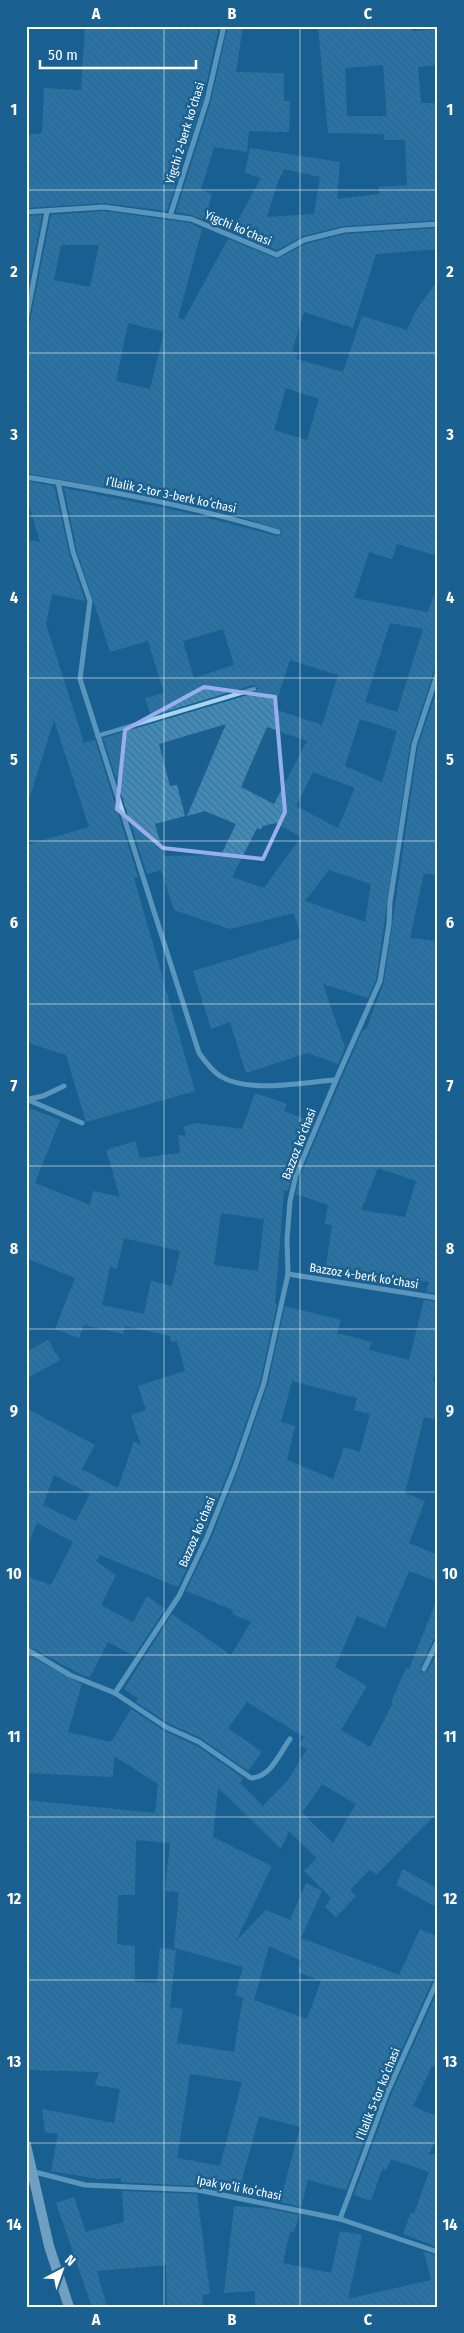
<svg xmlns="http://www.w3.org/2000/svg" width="464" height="2333" viewBox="0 0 464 2333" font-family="'Fira Sans Condensed',sans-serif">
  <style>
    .building { fill: url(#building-back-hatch); fill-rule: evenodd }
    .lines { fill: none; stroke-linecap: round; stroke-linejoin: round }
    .lane { stroke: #a9d4ef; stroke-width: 4 }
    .street { stroke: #a9d4ef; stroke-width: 5 }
    .secondary { stroke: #d7ecfb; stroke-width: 10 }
    .marked { fill: none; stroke: #99afed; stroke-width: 4; stroke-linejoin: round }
    .grid { fill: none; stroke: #fff; stroke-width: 1; stroke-opacity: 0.55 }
    .labels { text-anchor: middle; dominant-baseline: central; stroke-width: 5; stroke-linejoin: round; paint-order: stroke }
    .street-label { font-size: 12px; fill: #fff; stroke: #1a6192 }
    .neatline { fill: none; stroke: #fff; stroke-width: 2 }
    .grid-label { font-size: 16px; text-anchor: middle; font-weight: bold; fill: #fff }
  </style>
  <defs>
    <pattern id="building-back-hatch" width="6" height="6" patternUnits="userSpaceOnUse" patternTransform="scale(1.25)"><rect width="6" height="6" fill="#428bb9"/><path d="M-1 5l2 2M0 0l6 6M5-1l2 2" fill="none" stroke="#46728d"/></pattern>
  </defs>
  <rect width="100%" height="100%" fill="#1a6192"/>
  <!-- building -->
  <g class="building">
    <polygon points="85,26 219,26 203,99 167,211 104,203 26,208 26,135 42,133 44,88 81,90"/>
    <polygon points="228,26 243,26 236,72 284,73 284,101 290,101 289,132 249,131 247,152 214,147 201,190 212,194 205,220 192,215 176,212 211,101"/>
    <path d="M 318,26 L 412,26 L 412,31 L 438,29 L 438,65 L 418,67 L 421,103 L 438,103 L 438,220 L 343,226 L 303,236 L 277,250 L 232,231 L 261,178 L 245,173 L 250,148 L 340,162 L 337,199 L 379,194 L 379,187 L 407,185 L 405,140 L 384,140 L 384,134 L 328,133 ZM 383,65 L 387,116 L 347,116 L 345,68 ZM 284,169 L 320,177 L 314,214 L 267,217 L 277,184 Z"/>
    <path d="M 104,211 L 190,223 L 202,229 L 178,318 L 184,320 L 228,239 L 277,259 L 306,244 L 345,234 L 438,228 L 438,249 L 376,254 L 353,328 L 304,312 L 292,351 L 298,353 L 296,359 L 343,372 L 362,316 L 407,330 L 416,310 L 438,280 L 438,556 L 397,544 L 392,559 L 369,552 L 354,598 L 428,612 L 434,595 L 438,596 L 438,668 L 434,671 L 410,744 L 376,980 L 368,998 L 323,984 L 345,1048 L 338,1064 L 308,1053 L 246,1073 L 230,1022 L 211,1029 L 193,971 L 301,938 L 294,913 L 230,929 L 174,910 L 161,870 L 147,874 L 103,738 L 255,693 L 258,688 L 253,685 L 151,716 L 145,698 L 164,693 L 148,641 L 110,652 L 77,551 L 64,488 L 184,512 L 277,536 L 281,535 L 282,530 L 248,519 L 186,503 L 26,473 L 26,324 L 30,321 L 51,215 ZM 61,245 L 99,245 L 90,287 L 54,280 ZM 128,323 L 164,332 L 150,389 L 116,381 ZM 286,388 L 319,399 L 307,440 L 274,430 ZM 390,623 L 423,629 L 397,712 L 365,702 ZM 223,629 L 234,665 L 194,678 L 183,641 ZM 290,660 L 338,675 L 322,725 L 274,709 ZM 360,719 L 397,731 L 382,782 L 345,766 ZM 226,724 L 187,816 L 205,811 L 236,824 L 221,855 L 164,856 L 155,824 L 185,816 L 177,785 L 170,786 L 159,744 ZM 267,727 L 307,741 L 274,804 L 241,787 ZM 313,772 L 355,788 L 338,828 L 296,806 ZM 276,823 L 301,837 L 264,888 L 232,877 L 257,828 L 260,830 L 263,826 ZM 329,870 L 371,884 L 365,922 L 305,901 Z"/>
    <polygon points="42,215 26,296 26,216"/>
    <polygon points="26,481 54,486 69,553 85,601 52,594 46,624 84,743 95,740 138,877 134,878 195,1091 86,1122 66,1055 26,1042 26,845 89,827 54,720 30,796 26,796 26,540 40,542 26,495"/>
    <path d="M 438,687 L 438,876 L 424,873 L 410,938 L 438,941 L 438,1294 L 426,1292 L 429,1282 L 326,1266 L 332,1225 L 325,1224 L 328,1205 L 296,1194 L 300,1176 L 363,1029 L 366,1030 L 384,982 L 418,746 ZM 378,1168 L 416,1181 L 405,1217 L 361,1210 Z"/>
    <path d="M 255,1093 L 287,1104 L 284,1111 L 313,1122 L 292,1173 L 288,1191 L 284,1190 L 275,1303 L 277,1304 L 260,1382 L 231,1465 L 203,1535 L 178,1587 L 100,1555 L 96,1561 L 116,1575 L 101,1605 L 133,1622 L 147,1596 L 165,1609 L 134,1656 L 108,1642 L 90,1677 L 84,1676 L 26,1645 L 26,1576 L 51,1585 L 73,1542 L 37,1523 L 28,1545 L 26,1545 L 26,1408 L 95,1445 L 82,1469 L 118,1488 L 134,1441 L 141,1445 L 131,1415 L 146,1410 L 138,1386 L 185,1371 L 177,1341 L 171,1342 L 170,1336 L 125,1326 L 123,1334 L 84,1325 L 79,1338 L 55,1329 L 75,1278 L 26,1258 L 26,1107 L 60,1120 L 35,1183 L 90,1205 L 93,1191 L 120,1197 L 106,1150 L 135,1141 L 140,1158 L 180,1153 L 178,1135 L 186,1136 L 183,1127 L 196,1123 L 242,1129 ZM 221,1213 L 264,1219 L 258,1271 L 214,1265 ZM 124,1238 L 180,1251 L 172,1286 L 151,1281 L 144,1314 L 102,1305 L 110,1267 L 117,1269 ZM 54,1475 L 90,1494 L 76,1521 L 43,1505 Z"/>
    <path d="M 424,1300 L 438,1302 L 438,1361 L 433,1381 L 438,1383 L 438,1420 L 424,1417 L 405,1493 L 425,1501 L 409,1543 L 438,1555 L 438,1582 L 409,1571 L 385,1628 L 357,1616 L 335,1667 L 367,1686 L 341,1730 L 370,1747 L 393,1703 L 391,1703 L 406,1668 L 409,1669 L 438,1597 L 438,1636 L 434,1638 L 420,1669 L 422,1673 L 427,1672 L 438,1651 L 438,1812 L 377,1874 L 369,1870 L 350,1890 L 356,1896 L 336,1917 L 325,1907 L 331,1898 L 304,1871 L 317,1858 L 289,1831 L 281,1849 L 218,1788 L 213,1837 L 272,1866 L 236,1941 L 266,1910 L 290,1920 L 306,1883 L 322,1891 L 301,1938 L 399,1975 L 420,1929 L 438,1937 L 438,1975 L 434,1977 L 383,2091 L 346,2190 L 308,2180 L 301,2207 L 280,2202 L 300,2127 L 259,2116 L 239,2191 L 195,2179 L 196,2186 L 121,2182 L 121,2178 L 98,2179 L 51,2171 L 58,2134 L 45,2132 L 42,2109 L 114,2123 L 120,2089 L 95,2085 L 99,2072 L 26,2070 L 28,1983 L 26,1976 L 26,1846 L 29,1845 L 26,1800 L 155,1813 L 158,1784 L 114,1756 L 113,1777 L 26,1773 L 26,1654 L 82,1684 L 68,1732 L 111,1742 L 131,1709 L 164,1731 L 197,1746 L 243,1778 L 240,1783 L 263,1806 L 288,1780 L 307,1749 L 299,1745 L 304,1737 L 247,1702 L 228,1728 L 262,1752 L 248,1771 L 201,1738 L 168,1723 L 136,1702 L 138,1699 L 124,1689 L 172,1614 L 231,1655 L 251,1622 L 232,1614 L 233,1610 L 186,1591 L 211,1539 L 239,1468 L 268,1384 L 285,1306 L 341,1320 L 337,1333 L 372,1342 L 369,1350 L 409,1360 ZM 292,1381 L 357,1398 L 354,1410 L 370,1414 L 360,1452 L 344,1447 L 333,1479 L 287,1460 L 295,1426 L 281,1422 ZM 322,1784 L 356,1804 L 333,1843 L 302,1813 ZM 136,1840 L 170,1843 L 165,1891 L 179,1892 L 174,1948 L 243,1967 L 235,1995 L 243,1998 L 234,2052 L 177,2043 L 183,2009 L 170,2007 L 176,1950 L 160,1948 L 157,1983 L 135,1982 L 135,1946 L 117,1944 L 118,1895 L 135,1895 ZM 269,1946 L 302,1961 L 298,1972 L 321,1981 L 307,2019 L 254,2000 ZM 190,2074 L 242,2082 L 220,2166 L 177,2158 Z"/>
    <polygon points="48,1340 60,1360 26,1379 26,1352"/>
    <polygon points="403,1869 438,1889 438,1908 396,1885"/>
    <polygon points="438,1990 438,2068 432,2066 413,2106 438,2117 438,2135 429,2154 438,2155 438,2247 403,2234 411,2212 414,2214 429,2172 391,2159 386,2170 382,2169 371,2201 354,2195 391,2095"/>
    <polygon points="122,2191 197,2194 210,2294 202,2295 203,2307 167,2307 166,2265 97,2271 107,2307 92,2307 56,2203 74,2197 86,2232 124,2222"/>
    <polygon points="234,2206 271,2209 299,2215 294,2232 290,2231 283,2263 331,2273 340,2231 362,2235 348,2299 431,2280 424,2252 438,2256 438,2307 255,2307 255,2291 224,2293"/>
  </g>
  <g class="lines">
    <!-- lane -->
    <polyline class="lane" points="97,736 254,689"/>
    <!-- street -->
    <g class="street">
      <polyline points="26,212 104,207 191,219 277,255 304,240 344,230 438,224"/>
      <polyline points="170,216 207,100 224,26"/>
      <polyline points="26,320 47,212"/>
      <path d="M 26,477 C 111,491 196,507 278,532"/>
      <path d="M 58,482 L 73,552 L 90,601 L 80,679 L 199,1053 C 205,1061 211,1070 220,1076 C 249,1094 302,1082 336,1080"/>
      <polyline points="26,1099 82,1123"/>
      <polyline points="29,1099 43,1096 64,1086"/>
      <polyline points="288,1274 438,1298"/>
      <path d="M 26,1649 L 70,1675 L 115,1693 L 166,1727 L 199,1742 L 251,1778 C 271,1777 279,1754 290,1739"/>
      <polyline points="424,1669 438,1640"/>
      <polyline points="115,1693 179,1596 207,1537 235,1467 264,1383 288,1274 287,1239 290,1201 296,1175 336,1080 380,981 389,924 390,902 414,745 438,672"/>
      <polyline points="31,2171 85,2185 198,2190 340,2219 438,2252"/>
      <polyline points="340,2219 387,2093 438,1979"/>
    </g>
    <!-- secondary -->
    <polyline class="secondary" points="26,2145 49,2246 69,2307"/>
  </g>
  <!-- marked area -->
  <path d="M0 0H464V2333H0ZM 204,687 L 275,697 L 285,812 L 263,859 L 163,848 L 117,809 L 125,730 Z" fill="#1a6192" fill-opacity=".55" fill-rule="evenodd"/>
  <path class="marked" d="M 204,687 L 275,697 L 285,812 L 263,859 L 163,848 L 117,809 L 125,730 Z"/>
  <!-- grid -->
  <path class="grid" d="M 164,26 L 164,2307M 300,26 L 300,2307M 26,190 L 438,190M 26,353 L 438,353M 26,516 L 438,516M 26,678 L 438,678M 26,841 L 438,841M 26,1004 L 438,1004M 26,1166 L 438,1166M 26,1329 L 438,1329M 26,1492 L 438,1492M 26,1655 L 438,1655M 26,1817 L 438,1817M 26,1980 L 438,1980M 26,2143 L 438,2143"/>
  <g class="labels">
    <!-- street labels -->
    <g class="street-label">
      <text transform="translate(185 133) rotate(-73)">Yigchi 2-berk koʻchasi</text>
      <text transform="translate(238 228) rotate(23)">Yigchi koʻchasi</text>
      <text transform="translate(171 495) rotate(12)">Iʻllalik 2-tor 3-berk koʻchasi</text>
      <text transform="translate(299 1144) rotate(-69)">Bazzoz koʻchasi</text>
      <text transform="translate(364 1276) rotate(9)">Bazzoz 4-berk koʻchasi</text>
      <text transform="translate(197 1532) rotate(-67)">Bazzoz koʻchasi</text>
      <text transform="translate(378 2094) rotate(-68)">Iʻllalik 5-tor koʻchasi</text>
      <text transform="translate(239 2188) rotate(11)">Ipak yoʻli koʻchasi</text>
    </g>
  </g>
  <!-- border -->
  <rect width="464" height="2333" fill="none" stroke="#1a6192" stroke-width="55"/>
  <!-- north arrow -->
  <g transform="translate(62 2270) rotate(41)" stroke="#1a6192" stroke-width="4" paint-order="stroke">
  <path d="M0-4L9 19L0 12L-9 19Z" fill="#ffffff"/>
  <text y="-8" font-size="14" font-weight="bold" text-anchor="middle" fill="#ffffff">N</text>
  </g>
  <!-- scale -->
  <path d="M40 60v8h156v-8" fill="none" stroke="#ffffff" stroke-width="2.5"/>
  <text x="48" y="60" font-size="15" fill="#ffffff" stroke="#1a6192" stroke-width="4" paint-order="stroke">50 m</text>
  <rect x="28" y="28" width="408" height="2278" class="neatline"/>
  <g class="grid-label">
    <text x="96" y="19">A</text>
    <text x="232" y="19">B</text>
    <text x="368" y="19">C</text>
    <text x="14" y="115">1</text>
    <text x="450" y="115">1</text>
    <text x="14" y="277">2</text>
    <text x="450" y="277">2</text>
    <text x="14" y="440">3</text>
    <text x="450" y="440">3</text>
    <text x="14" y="603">4</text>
    <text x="450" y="603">4</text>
    <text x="14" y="765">5</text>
    <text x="450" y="765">5</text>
    <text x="14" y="928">6</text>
    <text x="450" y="928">6</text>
    <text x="14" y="1091">7</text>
    <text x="450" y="1091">7</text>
    <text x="14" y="1254">8</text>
    <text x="450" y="1254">8</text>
    <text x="14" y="1416">9</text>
    <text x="450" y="1416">9</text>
    <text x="14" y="1579">10</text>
    <text x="450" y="1579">10</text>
    <text x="14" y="1742">11</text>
    <text x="450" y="1742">11</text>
    <text x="14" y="1904">12</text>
    <text x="450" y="1904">12</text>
    <text x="14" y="2067">13</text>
    <text x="450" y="2067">13</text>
    <text x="14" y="2230">14</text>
    <text x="450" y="2230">14</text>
    <text x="96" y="2325">A</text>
    <text x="232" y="2325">B</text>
    <text x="368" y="2325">C</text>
  </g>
</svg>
